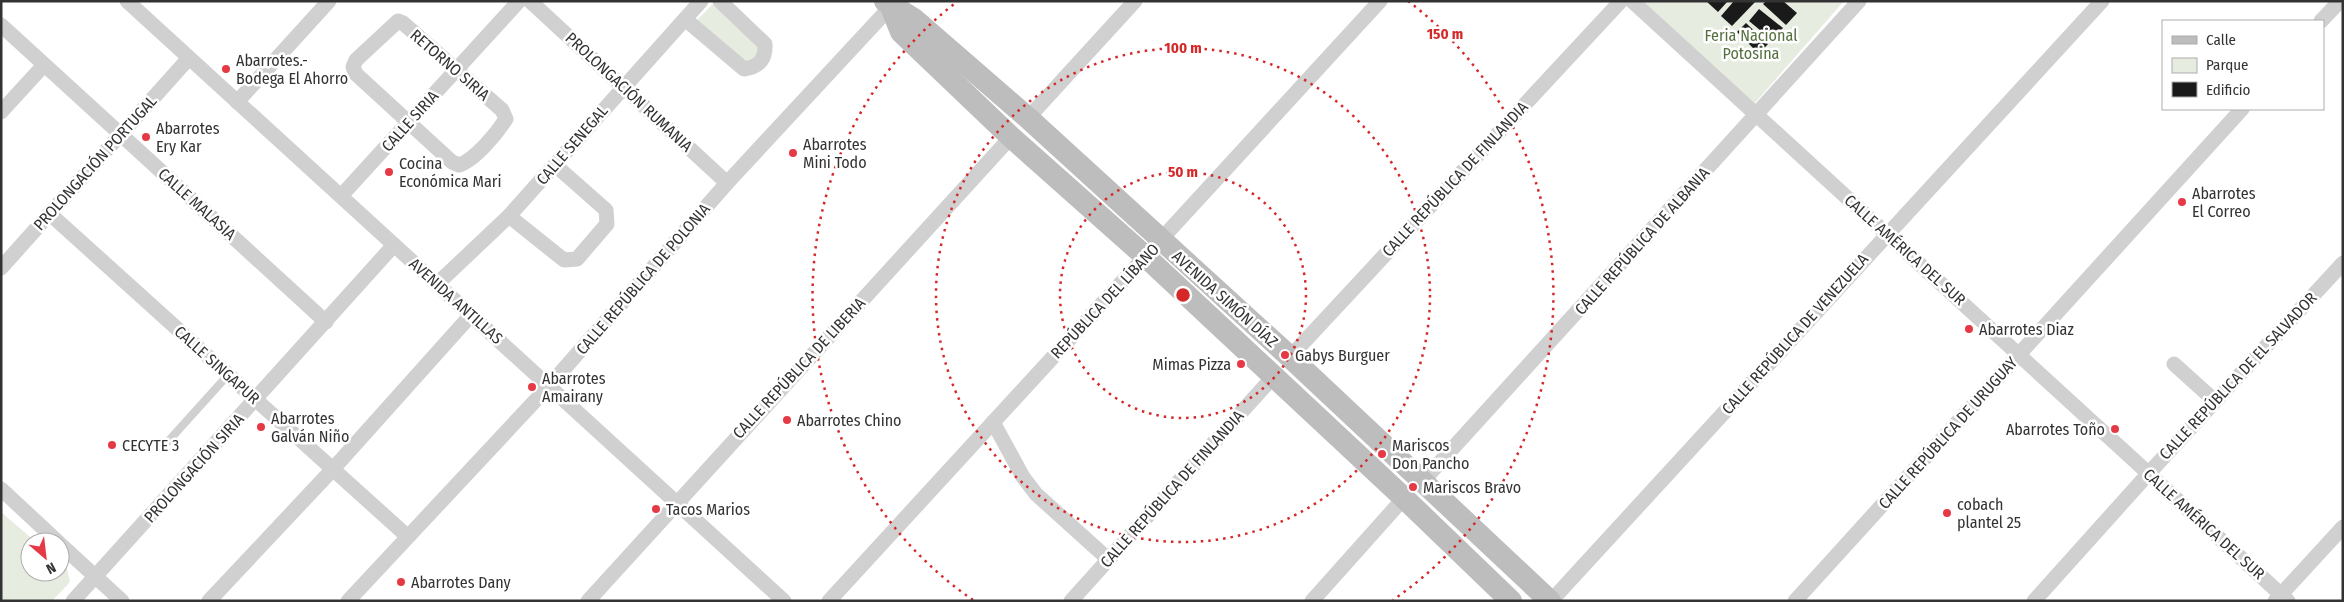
<svg xmlns="http://www.w3.org/2000/svg" width="2344" height="602" viewBox="0 0 2344 602" font-family="'Fira Sans Condensed',sans-serif">
  <style>
    .green { fill: #e6ecdf }
    .building { fill: #1a1a1a }
    .lines { fill: none; stroke-linecap: round; stroke-linejoin: round }
    .lane { stroke: #d0d0d0; stroke-width: 8 }
    .street { stroke: #d0d0d0; stroke-width: 15 }
    .secondary { stroke: #bdbdbd; stroke-width: 22 }
    .ring { fill: none; stroke: #d62828; stroke-width: 2.5; stroke-dasharray: 2.5 5 }
    .poi-dot { fill: #e63946; stroke: #fff; stroke-width: 2 }
    .labels { text-anchor: middle; dominant-baseline: central; stroke-width: 5; stroke-linejoin: round; paint-order: stroke }
    .park-label { font-size: 16px; fill: #56703f; stroke: #fff }
    .poi-label { font-size: 16px; fill: #333; stroke: #fff; text-anchor: start }
    .street-label { font-size: 16px; fill: #333; stroke: #fff }
    .centre { fill: #d62828; stroke: #fff; stroke-width: 2.5 }
    .ring-label { font-size: 15px; text-anchor: middle; font-weight: bold; fill: #d62828; stroke: #fff; stroke-width: 5; stroke-linejoin: round; paint-order: stroke }
  </style>
  <rect width="100%" height="100%" fill="#fff"/>
  <!-- green -->
  <g class="green">
    <polygon points="1643,1 1844,1 1754,104"/>
    <polygon points="713,4 762,47 749,65 697,20"/>
    <polygon points="1,512 36,542 30,542 30,572 60,572 60,563 67,569 70,582 52,601 1,601"/>
  </g>
  <!-- building -->
  <g class="building">
    <polygon points="1706,1 1728,1 1718,12"/>
    <polygon points="1734,1 1756,1 1732,26 1721,16"/>
    <polygon points="1766,1 1783,1 1797,13 1786,25 1763,4"/>
    <polygon points="1759,9 1783,28 1772,40 1749,21"/>
    <polygon points="1746,23 1768,44 1759,54 1737,32"/>
  </g>
  <g class="lines">
    <!-- lane -->
    <polyline class="lane" points="163,447 228,375"/>
    <!-- street -->
    <g class="street">
      <polyline points="127,1 784,601"/>
      <polyline points="530,1 727,183"/>
      <polyline points="1632,1 2288,601"/>
      <path d="M 685,19 L 744,69 C 759,67 766,59 765,44 L 720,1"/>
      <path d="M 398,21 L 403,23 L 502,110 L 506,119 C 497,133 475,160 459,165 L 452,162 L 356,74 L 353,67 L 356,60 Z"/>
      <polyline points="2321,21 2340,1"/>
      <polyline points="1,25 326,322"/>
      <polyline points="237,102 329,1"/>
      <polyline points="1,112 44,65"/>
      <polyline points="1028,118 1135,1"/>
      <polyline points="341,196 519,1"/>
      <polyline points="50,214 407,536"/>
      <polyline points="509,216 564,260 577,259 607,224 606,210 555,165"/>
      <polyline points="1,268 189,58"/>
      <polyline points="437,284 509,216 701,1"/>
      <polyline points="1290,357 1621,1"/>
      <polyline points="2174,364 2215,401"/>
      <polyline points="993,422 1023,477 1036,494 1108,559"/>
      <polyline points="1423,481 1859,1"/>
      <polyline points="1,489 58,542"/>
      <polyline points="60,544 122,601"/>
      <polyline points="73,601 394,245"/>
      <polyline points="209,601 333,469 471,315"/>
      <polyline points="348,601 549,386 727,183 895,2"/>
      <polyline points="588,601 1011,137"/>
      <polyline points="829,601 1380,1"/>
      <polyline points="1071,601 1273,377"/>
      <polyline points="1312,601 1404,498"/>
      <polyline points="1551,601 2102,1"/>
      <polyline points="1795,601 2242,109"/>
      <polyline points="2034,601 2149,473 2343,263"/>
      <polyline points="2275,601 2343,527"/>
    </g>
    <!-- secondary -->
    <g class="secondary">
      <polyline points="885,1 914,19 1028,118 1290,357 1550,601"/>
      <polyline points="891,7 901,32 1011,137 1146,257 1404,498 1511,601"/>
    </g>
  </g>
  <!-- distance rings -->
  <g class="ring">
    <circle cx="1183" cy="295" r="123"/>
    <circle cx="1183" cy="295" r="247"/>
    <path d="M973 600A370 370 0 0 1 958 1M1408 1A370 370 0 0 1 1393 600"/>
  </g>
  <!-- markers -->
  <g class="poi-dot">
    <circle cx="226" cy="69" r="5"/>
    <circle cx="146" cy="137" r="5"/>
    <circle cx="793" cy="153" r="5"/>
    <circle cx="389" cy="172" r="5"/>
    <circle cx="2182" cy="202" r="5"/>
    <circle cx="1969" cy="329" r="5"/>
    <circle cx="1285" cy="355" r="5"/>
    <circle cx="1241" cy="364" r="5"/>
    <circle cx="532" cy="387" r="5"/>
    <circle cx="787" cy="420" r="5"/>
    <circle cx="261" cy="427" r="5"/>
    <circle cx="2115" cy="429" r="5"/>
    <circle cx="112" cy="445" r="5"/>
    <circle cx="1382" cy="454" r="5"/>
    <circle cx="1413" cy="487" r="5"/>
    <circle cx="656" cy="509" r="5"/>
    <circle cx="1947" cy="513" r="5"/>
    <circle cx="401" cy="582" r="5"/>
  </g>
  <g class="labels">
    <!-- park labels -->
    <g class="park-label">
      <text x="1751" y="35">Feria Nacional<tspan x="1751" dy="18">Potosina</tspan></text>
    </g>
    <!-- poi labels -->
    <g class="poi-label">
      <text x="236" y="60">Abarrotes.-<tspan x="236" dy="18">Bodega El Ahorro</tspan></text>
      <text x="156" y="128">Abarrotes<tspan x="156" dy="18">Ery Kar</tspan></text>
      <text x="803" y="144">Abarrotes<tspan x="803" dy="18">Mini Todo</tspan></text>
      <text x="399" y="163">Cocina<tspan x="399" dy="18">Económica Mari</tspan></text>
      <text x="2192" y="193">Abarrotes<tspan x="2192" dy="18">El Correo</tspan></text>
      <text x="1979" y="329">Abarrotes Diaz</text>
      <text x="1295" y="355">Gabys Burguer</text>
      <text x="1231" y="364" text-anchor="end">Mimas Pizza</text>
      <text x="542" y="378">Abarrotes<tspan x="542" dy="18">Amairany</tspan></text>
      <text x="271" y="418">Abarrotes<tspan x="271" dy="18">Galván Niño</tspan></text>
      <text x="797" y="420">Abarrotes Chino</text>
      <text x="2105" y="429" text-anchor="end">Abarrotes Toño</text>
      <text x="122" y="445">CECYTE 3</text>
      <text x="1392" y="445">Mariscos<tspan x="1392" dy="18">Don Pancho</tspan></text>
      <text x="1423" y="487">Mariscos Bravo</text>
      <text x="1957" y="504">cobach<tspan x="1957" dy="18">plantel 25</tspan></text>
      <text x="666" y="509">Tacos Marios</text>
      <text x="411" y="582">Abarrotes Dany</text>
    </g>
    <!-- street labels -->
    <g class="street-label">
      <text transform="translate(450 65) rotate(41)">RETORNO SIRIA</text>
      <text transform="translate(629 92) rotate(43)">PROLONGACIÓN RUMANIA</text>
      <text transform="translate(410 121) rotate(-48)">CALLE SIRIA</text>
      <text transform="translate(572 145) rotate(-49)">CALLE SENEGAL</text>
      <text transform="translate(95 163) rotate(-48)">PROLONGACIÓN PORTUGAL</text>
      <text transform="translate(1455 179) rotate(-47)">CALLE REPÚBLICA DE FINLANDIA</text>
      <text transform="translate(197 204) rotate(42)">CALLE MALASIA</text>
      <text transform="translate(1642 241) rotate(-48)">CALLE REPÚBLICA DE ALBANIA</text>
      <text transform="translate(1905 250) rotate(42)">CALLE AMÉRICA DEL SUR</text>
      <text transform="translate(643 279) rotate(-49)">CALLE REPÚBLICA DE POLONIA</text>
      <text transform="translate(1225 299) rotate(42)">AVENIDA SIMÓN DÍAZ</text>
      <text transform="translate(456 301) rotate(42)">AVENIDA ANTILLAS</text>
      <text transform="translate(1105 301) rotate(-47)">REPÚBLICA DEL LÍBANO</text>
      <text transform="translate(1795 334) rotate(-48)">CALLE REPÚBLICA DE VENEZUELA</text>
      <text transform="translate(217 365) rotate(42)">CALLE SINGAPUR</text>
      <text transform="translate(799 368) rotate(-47)">CALLE REPÚBLICA DE LIBERIA</text>
      <text transform="translate(2238 376) rotate(-47)">CALLE REPÚBLICA DE EL SALVADOR</text>
      <text transform="translate(1948 433) rotate(-48)">CALLE REPÚBLICA DE URUGUAY</text>
      <text transform="translate(194 468) rotate(-48)">PROLONGACIÓN SIRIA</text>
      <text transform="translate(1172 489) rotate(-48)">CALLE REPÚBLICA DE FINLANDIA</text>
      <text transform="translate(2204 524) rotate(42)">CALLE AMÉRICA DEL SUR</text>
    </g>
  </g>
  <circle cx="1183" cy="295" r="8" class="centre"/>
  <g class="ring-label">
    <text x="1445" y="39">150 m</text>
    <text x="1183" y="53">100 m</text>
    <text x="1183" y="177">50 m</text>
  </g>
  <!-- border -->
  <rect width="2344" height="602" fill="none" stroke="#333333" stroke-width="5"/>
  <!-- legend -->
  <rect x="2162" y="20" width="162" height="90" fill="#ffffff" stroke="#adadad"/>
  <rect x="2172" y="36" width="25" height="8" fill="#bdbdbd" stroke="#adadad"/>
  <text x="2206" y="45" font-size="15" fill="#333333">Calle</text>
  <rect x="2172" y="58" width="25" height="15" fill="#e6ecdf" stroke="#adadad"/>
  <text x="2206" y="70" font-size="15" fill="#333333">Parque</text>
  <rect x="2172" y="82" width="25" height="15" fill="#1a1a1a" stroke="#adadad"/>
  <text x="2206" y="95" font-size="15" fill="#333333">Edificio</text>
  <!-- north arrow -->
  <g transform="translate(45 557) rotate(152)"><circle r="24" fill="#ffffff" stroke="#adadad"/>
  <path d="M0-4L9 19L0 12L-9 19Z" fill="#e63946"/>
  <text y="-8" font-size="14" font-weight="bold" text-anchor="middle" fill="#333333">N</text>
  </g>
</svg>
